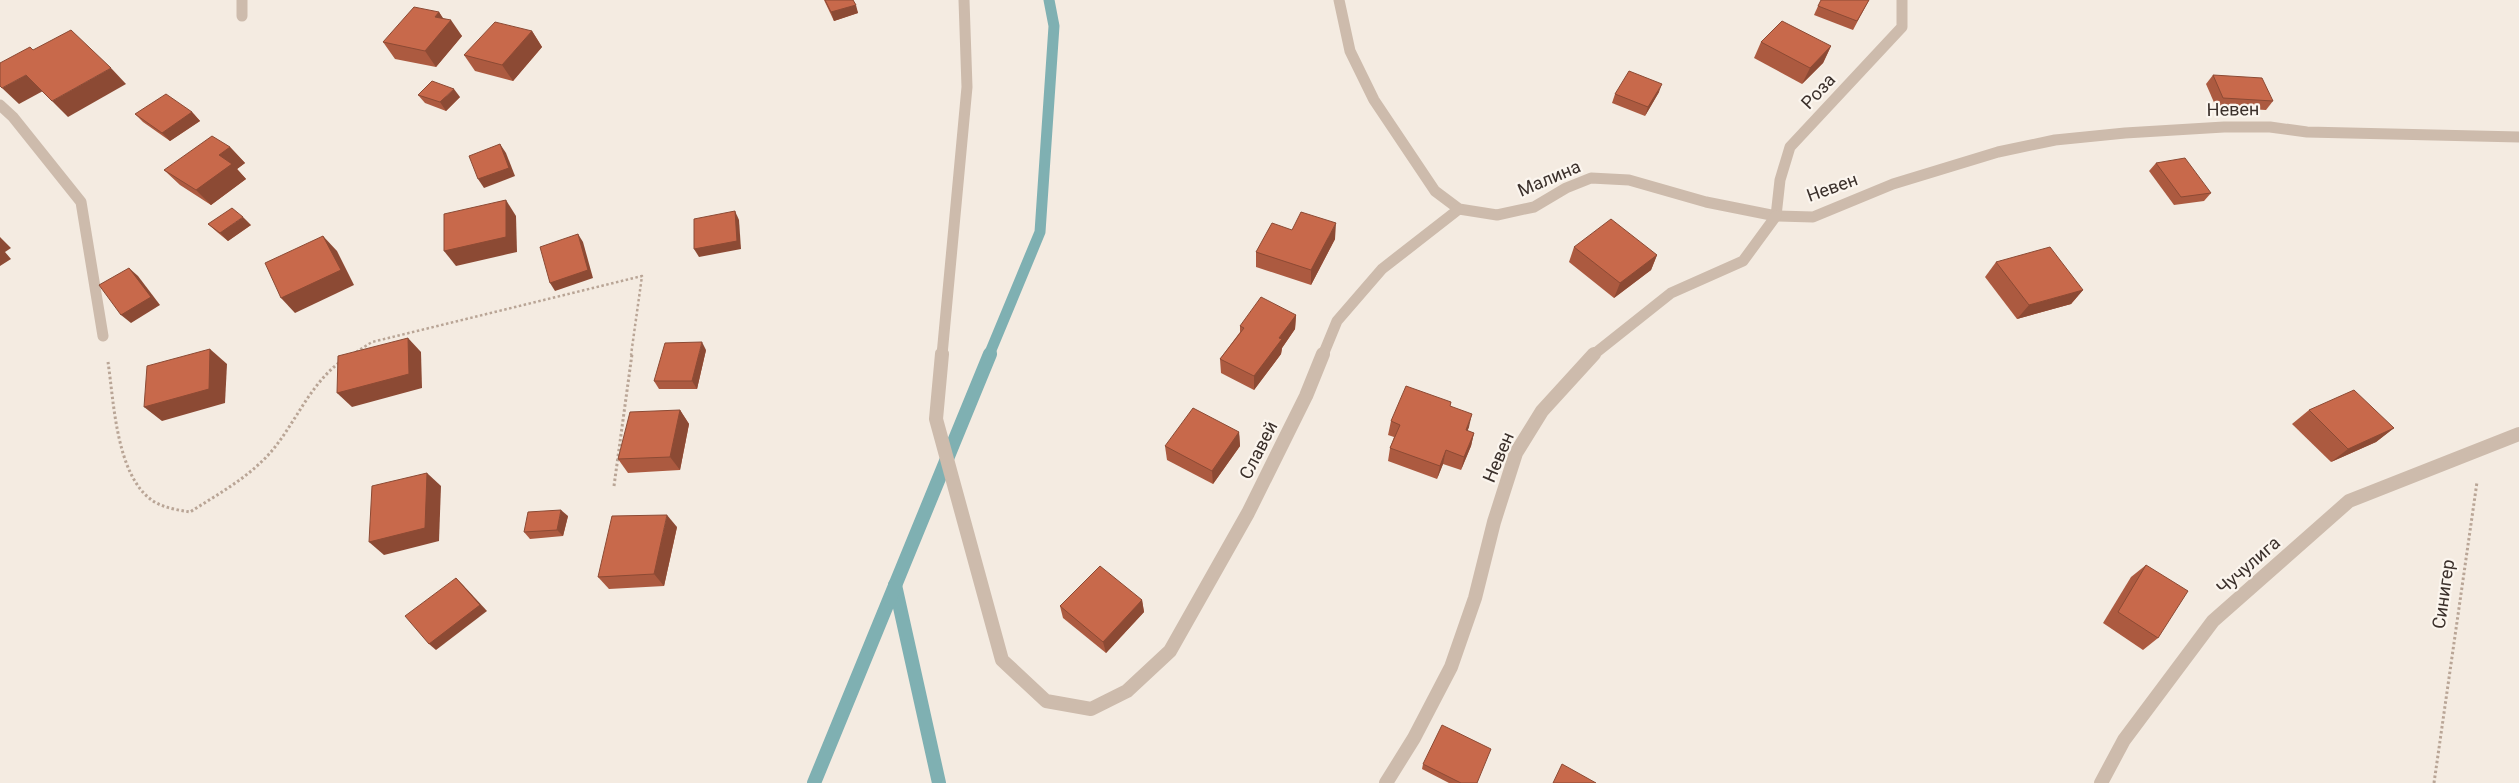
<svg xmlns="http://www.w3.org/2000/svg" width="2519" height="783" viewBox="0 0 2519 783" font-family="Roboto,sans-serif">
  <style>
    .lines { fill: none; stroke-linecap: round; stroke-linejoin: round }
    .stream-far1 { stroke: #7fb0b2; stroke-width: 11 }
    .stream { stroke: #7fb0b2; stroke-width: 14 }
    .path-far1 { stroke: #b9a596; stroke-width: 2.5; stroke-dasharray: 2.5 2.5; stroke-linecap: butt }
    .path { stroke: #b9a596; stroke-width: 3; stroke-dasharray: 2.5 2.5; stroke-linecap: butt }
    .minor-far1 { stroke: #cdbbac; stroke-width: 11 }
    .minor { stroke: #cdbbac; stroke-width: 14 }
    .wall { fill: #ac5a40 }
    .shaded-wall { fill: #8c4a34 }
    .building { fill: #c8694b; stroke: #8c4a34 }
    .labels { text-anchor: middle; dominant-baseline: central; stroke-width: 4.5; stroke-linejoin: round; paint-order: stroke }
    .street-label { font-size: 18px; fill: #3b302b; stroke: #fbf5ee }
  </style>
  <rect width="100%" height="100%" fill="#f4ebe1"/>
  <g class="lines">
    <!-- stream-far1 -->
    <polyline class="stream-far1" points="989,355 1040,232 1054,26 1049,0"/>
    <!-- stream -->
    <g class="stream">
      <polyline points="895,585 939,783"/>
      <polyline points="814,783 990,354"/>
    </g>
    <!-- path-far1 -->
    <polyline class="path-far1" points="356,352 372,342 642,276 631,355"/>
    <!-- path -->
    <g class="path">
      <path d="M 108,362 C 114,402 116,476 153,501 C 164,508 178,510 190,512 C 220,493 253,475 275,447 C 297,419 311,384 340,362"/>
      <polyline points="614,486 632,354"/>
      <polyline points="2434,783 2477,482"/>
    </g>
    <!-- minor-far1 -->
    <g class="minor-far1">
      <polyline points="242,0 242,16"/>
      <polyline points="1339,0 1350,51 1374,100 1435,191 1459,209 1497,215 1534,207 1566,188 1591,178 1629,180 1706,202 1776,216 1813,217 1893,184 1998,152 2055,140 2125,133 2224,127 2270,127 2307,132 2519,137"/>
      <polyline points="0,105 13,117 81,202 103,336"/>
      <polyline points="1776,216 1780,180 1790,147 1902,27 1902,0"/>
      <polyline points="942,355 967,87 964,0"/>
      <polyline points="1323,355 1337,321 1382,269 1459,209"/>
      <polyline points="1593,355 1671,293 1743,261 1776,216"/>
    </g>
    <!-- minor -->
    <g class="minor">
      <polyline points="942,354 936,419 1002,660 1046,701 1091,709 1127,691 1170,651 1248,513 1306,396 1323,354"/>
      <polyline points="1386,783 1414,738 1451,667 1475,598 1494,522 1516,453 1542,411 1594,354"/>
      <polyline points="2101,783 2124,740 2213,621 2349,501 2519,434"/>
    </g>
  </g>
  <!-- wall -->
  <g class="wall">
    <polygon points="824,0 853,0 858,13 834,21"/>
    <polygon points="1869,0 1853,30 1814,15 1818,6"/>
    <polygon points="439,12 443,19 462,36 436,67 395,59 383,42"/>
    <polygon points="532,31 542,47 513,81 475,71 464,55"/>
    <polygon points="1761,42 1831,46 1823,63 1802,84 1754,58"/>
    <polygon points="2213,75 2273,101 2266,110 2216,107 2206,84"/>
    <polygon points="1659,92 1645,116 1612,103 1615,94"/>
    <polygon points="418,95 460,97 446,111 425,103"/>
    <polygon points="192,112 200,121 170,141 143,122 135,114"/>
    <polygon points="230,147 245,163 237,169 246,179 211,205 180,185 164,170"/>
    <polygon points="2156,163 2211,193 2204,201 2174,205 2149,171"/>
    <polygon points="208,224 251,225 228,241 217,232"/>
    <polygon points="1292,230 1335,239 1311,285 1256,267 1256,252"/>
    <polygon points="1574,247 1657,255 1651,270 1614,298 1569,262"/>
    <polygon points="1996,262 2083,290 2071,304 2017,319 1985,277"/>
    <polygon points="1296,315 1295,329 1282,348 1281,354 1254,390 1221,373 1220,359 1240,332 1240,326"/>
    <polygon points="706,350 697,389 659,389 654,381"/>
    <polygon points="1450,406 1469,427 1467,431 1474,433 1471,446 1461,470 1443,464 1437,479 1388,461 1390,448 1394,437 1388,435 1391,421"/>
    <polygon points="680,410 689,424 680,470 628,473 618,459"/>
    <polygon points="2309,410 2394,428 2376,442 2331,462 2292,424"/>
    <polygon points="1239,432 1240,446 1213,484 1167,460 1165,446"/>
    <polygon points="568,516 563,536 530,539 524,532"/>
    <polygon points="677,527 664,586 609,589 598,577"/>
    <polygon points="2146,565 2158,638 2143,650 2103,623 2131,577"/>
    <polygon points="1142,600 1144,612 1106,653 1063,618 1060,606"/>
    <polygon points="1423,764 1477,783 1449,783 1422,769"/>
  </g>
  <!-- shaded-wall -->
  <g class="shaded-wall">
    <polygon points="856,5 858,13 834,21 831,12"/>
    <polygon points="439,12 447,24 451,20 462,36 436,67 425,51 435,17"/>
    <polygon points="532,31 542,47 513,81 502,65"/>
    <polygon points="1831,46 1823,63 1802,84 1810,68"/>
    <polygon points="111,68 126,84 68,117 52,101"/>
    <polygon points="26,75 43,91 19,104 2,88"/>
    <polygon points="1662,84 1659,92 1645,116 1648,107"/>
    <polygon points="454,89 460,97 446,111 440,102"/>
    <polygon points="192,112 200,121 170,141 162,133"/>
    <polygon points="500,144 506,153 515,176 484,188 478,179"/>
    <polygon points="230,147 245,163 237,169 246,179 211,205 196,190 219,155"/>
    <polygon points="506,200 516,216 517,252 456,266 444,251"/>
    <polygon points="735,211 739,220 741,249 699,257 694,249"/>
    <polygon points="243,217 251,225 228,241 220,233"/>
    <polygon points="1336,223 1335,239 1311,285 1311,270"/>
    <polygon points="578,234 583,242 593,278 555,291 550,283"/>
    <polygon points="323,236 337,251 354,285 295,313 281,298"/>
    <polygon points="0,237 11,248 5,252 11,259 0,266"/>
    <polygon points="1657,255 1651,270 1614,298 1620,283"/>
    <polygon points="129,268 138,276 160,305 131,323 121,315"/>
    <polygon points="2083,290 2071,304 2017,319 2029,305"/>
    <polygon points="1296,315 1295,329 1282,348 1281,354 1254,390 1254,376 1279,338"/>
    <polygon points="408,338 421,352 422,388 352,407 337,393"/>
    <polygon points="702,342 706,350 697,389 692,381"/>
    <polygon points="210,349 227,364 225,403 162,421 144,407"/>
    <polygon points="680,410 689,424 680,470 670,457"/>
    <polygon points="1472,414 1469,427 1462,444 1466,430"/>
    <polygon points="2394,428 2376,442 2331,462 2348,449"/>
    <polygon points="1239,432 1240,446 1213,484 1212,471"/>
    <polygon points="1474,433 1471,446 1461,470 1464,457"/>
    <polygon points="1446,450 1443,464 1437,479 1440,466"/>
    <polygon points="427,473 441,486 439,541 384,555 369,542"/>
    <polygon points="561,510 568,516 563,536 557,530"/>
    <polygon points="667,515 677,527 664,586 654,574"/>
    <polygon points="456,578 463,585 487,611 436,650 429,644"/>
    <polygon points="1142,600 1144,612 1106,653 1103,642"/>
  </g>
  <!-- building -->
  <g class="building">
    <polygon points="825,0 853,0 856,5 831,12"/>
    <polygon points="1821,0 1869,0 1857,21 1818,6"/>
    <polygon points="414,7 439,12 435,17 451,20 425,51 383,42"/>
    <polygon points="1782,21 1831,46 1810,68 1761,42"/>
    <polygon points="495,22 532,31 502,65 464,55"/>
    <polygon points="71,30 111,68 52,101 26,75 2,88 0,86 0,63 30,47 33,50"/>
    <polygon points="1629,71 1662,84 1648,107 1615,94"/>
    <polygon points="2213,75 2262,78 2273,101 2223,98"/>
    <polygon points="432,81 454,89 440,102 418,95"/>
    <polygon points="166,94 192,112 162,133 135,114"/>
    <polygon points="212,136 230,147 219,155 232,164 196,190 164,170"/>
    <polygon points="500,144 509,168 478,179 469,156"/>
    <polygon points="2185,158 2211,193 2181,197 2156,163"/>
    <polygon points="506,200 506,237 444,251 444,214"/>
    <polygon points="232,208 243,217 220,233 208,224"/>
    <polygon points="735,211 737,241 694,249 694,219"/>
    <polygon points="1301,212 1336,223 1311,270 1256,252 1272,223 1292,230"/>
    <polygon points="1611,219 1657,255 1620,283 1574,247"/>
    <polygon points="578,234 588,270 550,283 540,247"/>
    <polygon points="323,236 341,270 281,298 265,263"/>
    <polygon points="2050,247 2083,290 2029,305 1996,262"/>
    <polygon points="129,268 151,297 121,315 99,285"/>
    <polygon points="1261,297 1296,315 1279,338 1282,339 1254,376 1220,359 1244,328 1240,326"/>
    <polygon points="408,338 409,374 337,393 338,356"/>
    <polygon points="702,342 692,381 654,381 665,343"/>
    <polygon points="210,349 209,389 144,407 147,366"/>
    <polygon points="1406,386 1451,402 1450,406 1472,414 1466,430 1474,433 1464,457 1446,450 1440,466 1390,448 1400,425 1391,421"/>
    <polygon points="2354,390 2394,428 2348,449 2309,410"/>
    <polygon points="1193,408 1239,432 1212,471 1165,446"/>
    <polygon points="680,410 670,457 618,459 630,412"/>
    <polygon points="427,473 425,528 369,542 372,486"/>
    <polygon points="561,510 557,530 524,532 528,512"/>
    <polygon points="667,515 654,574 598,577 612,516"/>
    <polygon points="2146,565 2188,591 2158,638 2118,612"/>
    <polygon points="1100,566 1142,600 1103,642 1060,606"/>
    <polygon points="456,578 480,605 429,644 405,616"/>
    <polygon points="1442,725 1491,749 1477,783 1461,783 1423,764"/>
    <polygon points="1562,764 1596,783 1553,783"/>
  </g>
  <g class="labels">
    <!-- street labels -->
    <g class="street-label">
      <text transform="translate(1818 91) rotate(-47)">Роза</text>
      <text transform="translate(2233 109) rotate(-1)">Невен</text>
      <text transform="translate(1549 178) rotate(-23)">Малина</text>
      <text transform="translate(1832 187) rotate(-20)">Невен</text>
      <text transform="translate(1258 450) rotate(-63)">Славей</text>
      <text transform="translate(1498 457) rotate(-67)">Невен</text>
      <text transform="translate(2248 565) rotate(-41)">Чучулига</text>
      <text transform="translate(2443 594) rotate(-82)">Синигер</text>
    </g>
  </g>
</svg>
